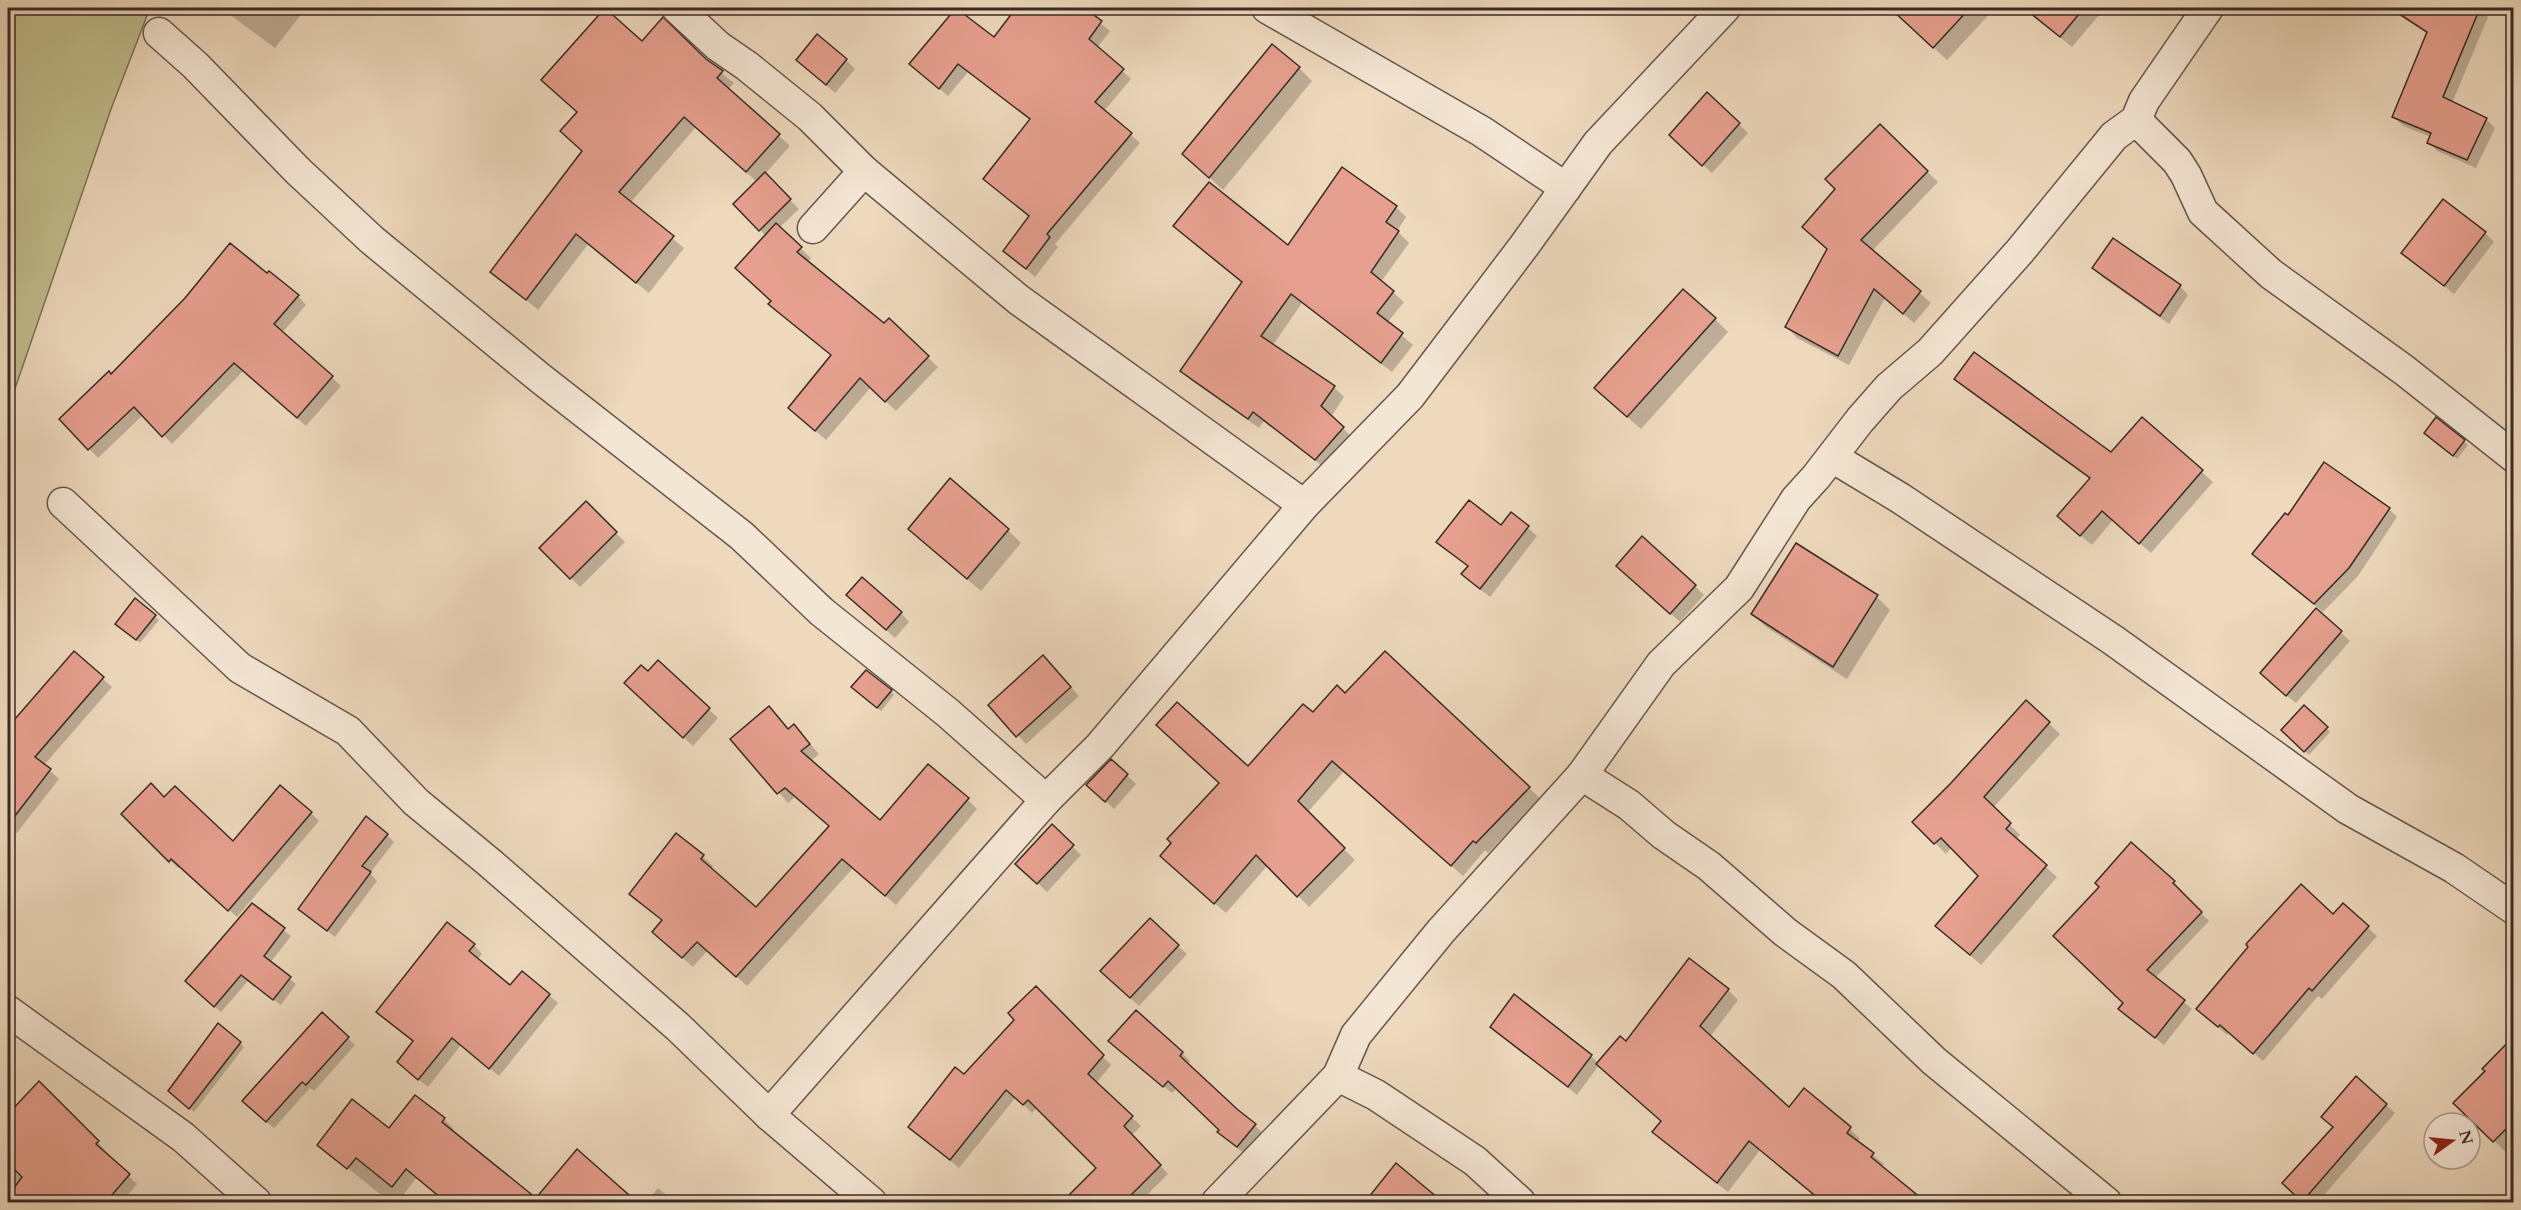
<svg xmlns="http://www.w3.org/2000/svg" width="2521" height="1210" viewBox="0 0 2521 1210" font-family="Cardo,serif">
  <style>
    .green { fill: #c0bd8c; stroke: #7c7459; stroke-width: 1.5 }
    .shadow { fill: #0003 }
    .building { fill: #e7a08f; stroke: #382b26; stroke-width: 1.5 }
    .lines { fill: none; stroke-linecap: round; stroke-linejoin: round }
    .street-casing { stroke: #66564c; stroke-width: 33 }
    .street { stroke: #f4e6d4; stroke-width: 30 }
  </style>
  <rect width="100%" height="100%" fill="#eed9bd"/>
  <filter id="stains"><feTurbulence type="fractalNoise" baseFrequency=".00333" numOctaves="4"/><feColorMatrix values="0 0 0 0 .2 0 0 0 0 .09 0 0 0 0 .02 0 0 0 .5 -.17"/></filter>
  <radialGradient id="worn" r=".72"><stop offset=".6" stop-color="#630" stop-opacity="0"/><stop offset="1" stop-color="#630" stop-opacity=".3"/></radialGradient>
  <!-- green -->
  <polygon class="green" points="8,8 150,8 111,109 8,409"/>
  <!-- shadow -->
  <g class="shadow">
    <polygon points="221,8 306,8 275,48"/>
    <polygon points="957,8 994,39 1017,8 1081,8 1110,31 1097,48 1131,79 1104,111 1140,143 1055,244 1058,247 1035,277 1005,251 1031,217 1031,120 968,72 948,96 911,64"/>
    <polygon points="1891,8 1995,8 1947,60"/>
    <polygon points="2024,8 2105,8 2072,47"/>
    <polygon points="2388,8 2476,8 2488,17 2452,103 2486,119 2495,128 2476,168 2437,151 2429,142 2431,137 2403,126 2394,117 2428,34"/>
    <polygon points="642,43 705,60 734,83 728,90 790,146 765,174 799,209 779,228 811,258 807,263 884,326 889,320 938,367 896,411 871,387 826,440 801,418 832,356 770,304 772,301 766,236 735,204 757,182 696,127 630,203 684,248 649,293 588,244 538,310 492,271 584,152"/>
    <polygon points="798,60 846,60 855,69 835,93"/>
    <polygon points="1299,68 1312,81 1223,190 1184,154"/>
    <polygon points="1707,94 1748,133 1712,173 1680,144"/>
    <polygon points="1880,126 1938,182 1872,251 1931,303 1914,323 1885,298 1849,365 1797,338 1787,327 1828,250"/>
    <polygon points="1396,207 1406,217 1397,231 1409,243 1381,282 1404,302 1387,323 1413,345 1392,372 1302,303 1273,345 1334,387 1344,397 1331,417 1353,438 1326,469 1264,421 1259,428 1192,381 1182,371 1243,283 1186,236 1288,247"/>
    <polygon points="2485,233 2494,242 2454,294 2403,253"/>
    <polygon points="2094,268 2180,286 2188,295 2169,324 2102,277"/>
    <polygon points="298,296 306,305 282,333 341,386 306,426 243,371 172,444 144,414 98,458 61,419 112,376"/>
    <polygon points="1715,319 1728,332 1641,429 1609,401"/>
    <polygon points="1956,379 2111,454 2142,419 2213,482 2151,553 2113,520 2092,545 2069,526 2090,479 1967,389"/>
    <polygon points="2436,420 2468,445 2457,459 2430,437"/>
    <polygon points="586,503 625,542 580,587 542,548"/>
    <polygon points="2389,509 2397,517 2358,576 2323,612 2254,554"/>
    <polygon points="1512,514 1537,536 1490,597 1472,583 1469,567 1438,542 1501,527"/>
    <polygon points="1008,530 1021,543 981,591 923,542"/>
    <polygon points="1797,545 1877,597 1890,610 1847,679 1766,627 1752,614"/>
    <polygon points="1627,574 1695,586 1704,595 1680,622"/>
    <polygon points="135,600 159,620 140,643 121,628"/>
    <polygon points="857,603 901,613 909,622 895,638"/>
    <polygon points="2316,610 2350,641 2296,703 2270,682"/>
    <polygon points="74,653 112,687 44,765 59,779 16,834 8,827 8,729"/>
    <polygon points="658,662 718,718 693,746 634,692"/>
    <polygon points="1052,665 1079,696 1026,744 990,705"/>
    <polygon points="857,691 891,691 894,695 881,711"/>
    <polygon points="1345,695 1529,788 1540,798 1488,853 1485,850 1463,876 1344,771 1307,813 1355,860 1309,907 1268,865 1226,913 1172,867 1248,768 1313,714"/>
    <polygon points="2026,702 2060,734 1993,808 2020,835 2016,839 2057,877 1981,965 1948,936 1980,876 1952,847 1946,854 1914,822 1952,784"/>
    <polygon points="2304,707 2330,732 2309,755 2283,730"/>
    <polygon points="789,730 803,736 819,754 811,761 880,823 968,800 977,809 896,905 853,868 747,986 708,950 693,967 664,942 663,921 676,836 703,857 713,866 711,870 756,909 831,826 796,796 788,803 732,739"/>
    <polygon points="1112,761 1136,784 1114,809 1097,793"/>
    <polygon points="164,799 233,843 311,813 319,821 237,917 180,866 178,868 123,814"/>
    <polygon points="1052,827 1081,855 1047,892 1017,863"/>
    <polygon points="387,835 394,842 370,873 377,881 335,937 300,909"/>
    <polygon points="2131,845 2174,882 2182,891 2180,892 2209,921 2155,978 2192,1009 2164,1045 2120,1009 2125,1003 2101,887"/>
    <polygon points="252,905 291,936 270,963 296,984 281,1005 248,981 221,1012 194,988"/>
    <polygon points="2343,905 2377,936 2322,999 2318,996 2263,1061 2229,1032 2227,1035 2206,1017 2333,916"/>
    <polygon points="474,945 482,954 477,960 511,987 549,995 558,1003 499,1076 461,1045 428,1087 407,1070 414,1042 387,1020"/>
    <polygon points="1178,946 1187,954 1139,1006 1111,980"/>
    <polygon points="1036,988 1111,1065 1096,1083 1141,1126 1132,1135 1168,1174 1140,1202 1063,1202 1098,1168 1037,1107 1032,1113 1016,1097 959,1168 919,1135 964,1076 1016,1020"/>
    <polygon points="1728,990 1738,1000 1710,1037 1789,1109 1804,1090 1850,1129 1860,1139 1857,1142 1884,1164 1881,1167 1923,1202 1822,1202 1760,1150 1728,1192 1664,1142 1654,1132 1663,1121 1599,1065 1577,1095 1492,1027 1591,1056 1599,1064 1626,1043"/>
    <polygon points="348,1038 355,1045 314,1091 310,1088 274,1128 251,1109"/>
    <polygon points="2514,1039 2514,1160 2455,1103"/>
    <polygon points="240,1043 244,1047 194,1112 174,1095"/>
    <polygon points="1118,1049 1182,1053 1190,1061 1187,1065 1263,1133 1245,1154 1227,1140 1221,1130 1177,1088 1172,1093"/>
    <polygon points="39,1083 106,1151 104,1153 137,1184 123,1201 125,1202 8,1202 8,1116"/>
    <polygon points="416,1097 444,1119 454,1129 452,1132 536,1200 447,1202 416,1178 398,1202 390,1202 319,1145 389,1130"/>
    <polygon points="2386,1105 2395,1113 2318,1202 2304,1202 2292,1192 2334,1127"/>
    <polygon points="658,1188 675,1202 646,1202"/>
  </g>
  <!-- building -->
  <g class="building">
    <polygon points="605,8 642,41 663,17 706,59 723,71 717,78 780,134 746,172 684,117 619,192 674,236 636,283 576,234 526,300 490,272 582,151 560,131 577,112 541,80"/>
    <polygon points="956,8 994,37 1016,8 1084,8 1102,21 1089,39 1124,69 1095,102 1132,133 1047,234 1050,237 1026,269 1003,251 1029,216 983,179 1030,119 958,64 939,89 909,64"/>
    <polygon points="1890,8 1970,8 1933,48"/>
    <polygon points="2024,8 2084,8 2060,37"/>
    <polygon points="2390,8 2480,8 2443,97 2487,118 2467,160 2427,143 2431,133 2392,117 2427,32"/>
    <polygon points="817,34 847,59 826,85 796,60"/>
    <polygon points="1272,44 1300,67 1209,178 1182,154"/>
    <polygon points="1707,92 1740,123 1702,166 1669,135"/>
    <polygon points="1880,124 1928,171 1861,240 1921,291 1903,314 1874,289 1838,356 1785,327 1827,249 1802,227 1835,189 1825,179"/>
    <polygon points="1342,167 1397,206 1386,222 1399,231 1371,272 1394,291 1377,313 1403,333 1381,363 1291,294 1261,336 1335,386 1321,406 1344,427 1315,460 1253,412 1248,419 1180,371 1242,282 1173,226 1209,182 1288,245"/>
    <polygon points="765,172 791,199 759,231 733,204"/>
    <polygon points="2443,199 2486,232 2444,286 2401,253"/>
    <polygon points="776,223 802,247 797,252 884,323 889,318 929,356 885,402 860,378 815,431 788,408 831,355 768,304 771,301 735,268"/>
    <polygon points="2113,238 2181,285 2160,316 2092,268"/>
    <polygon points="230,243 267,273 269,271 299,295 274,324 333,376 297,418 234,363 162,437 134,407 88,450 59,419 109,371 111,374 185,298"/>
    <polygon points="1683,289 1716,318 1627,417 1594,388"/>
    <polygon points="1974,352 2111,452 2142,417 2203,470 2139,544 2102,511 2080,536 2057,516 2090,478 1954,379"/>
    <polygon points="2436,417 2465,440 2453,456 2424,433"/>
    <polygon points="2324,462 2390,508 2349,568 2314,604 2252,554 2285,513 2288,515"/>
    <polygon points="950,478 1009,529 967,579 908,529"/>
    <polygon points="1469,500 1501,525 1511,512 1529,526 1480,589 1461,574 1468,566 1436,542"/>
    <polygon points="586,501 617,532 570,579 539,548"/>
    <polygon points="1642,536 1696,585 1670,614 1616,566"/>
    <polygon points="1796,543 1878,595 1833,667 1751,614"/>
    <polygon points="862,577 902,612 886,630 846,595"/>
    <polygon points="135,598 156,615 136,640 115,624"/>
    <polygon points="2316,608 2342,631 2286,696 2260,673"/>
    <polygon points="74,651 104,677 35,757 51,769 8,825 8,727"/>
    <polygon points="1385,651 1530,787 1476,843 1473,841 1451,866 1332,761 1298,801 1345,848 1297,897 1256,855 1214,904 1160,856 1171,843 1167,839 1219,783 1156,725 1177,702 1248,766 1303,704 1313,712 1337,685 1345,693"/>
    <polygon points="1043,655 1071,687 1016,737 988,705"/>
    <polygon points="658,660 710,708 683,738 624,683 641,665 648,671"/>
    <polygon points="866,670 892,690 877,708 851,687"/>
    <polygon points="2026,700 2050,722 1984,797 2011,823 2006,829 2047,865 1970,955 1935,926 1978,876 1941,838 1934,844 1912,822 1951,783"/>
    <polygon points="2304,705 2328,727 2304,752 2281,730"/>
    <polygon points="769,706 788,729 794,724 810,744 801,751 880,820 928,764 969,798 885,896 842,859 736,977 697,942 682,958 652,932 662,920 629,894 676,833 704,855 701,859 756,907 829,826 785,788 777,794 730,739"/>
    <polygon points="1111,759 1128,774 1105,802 1086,785"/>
    <polygon points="151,783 164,797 175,786 233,841 280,785 312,812 228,911 171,859 169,862 121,814"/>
    <polygon points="366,816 388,834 362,866 371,872 327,931 298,909"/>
    <polygon points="1052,824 1074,845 1037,884 1015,864"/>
    <polygon points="2131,842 2175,881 2173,883 2202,912 2147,970 2185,1000 2155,1038 2118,1009 2123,1003 2053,936 2099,887 2095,883"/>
    <polygon points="2301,884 2333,914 2343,903 2369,926 2312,991 2309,988 2253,1054 2220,1025 2218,1027 2196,1009 2248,947 2246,944"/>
    <polygon points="252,903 285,928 264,956 291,977 273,1000 241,975 214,1007 185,981"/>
    <polygon points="1150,918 1179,945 1130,998 1100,971"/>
    <polygon points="447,922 475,944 469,951 510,985 522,971 550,994 489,1069 452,1038 418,1080 397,1062 413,1041 376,1012"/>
    <polygon points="1689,958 1729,989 1700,1026 1789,1107 1804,1088 1851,1127 1847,1133 1874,1153 1871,1157 1927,1203 1824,1203 1749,1141 1717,1183 1652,1132 1661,1121 1596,1064 1620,1036 1626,1041"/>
    <polygon points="1036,986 1104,1055 1088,1074 1133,1116 1124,1126 1161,1165 1123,1203 1061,1203 1096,1168 1028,1100 1023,1105 1006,1090 950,1160 908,1127 955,1067 964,1074 1014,1020 1008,1013"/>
    <polygon points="1514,994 1592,1055 1568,1087 1490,1027"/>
    <polygon points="1136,1010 1183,1052 1180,1056 1237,1109 1256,1124 1237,1147 1217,1132 1219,1130 1168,1081 1163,1087 1108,1041"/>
    <polygon points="322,1012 349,1037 306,1085 302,1082 266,1122 242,1101"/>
    <polygon points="218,1023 241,1042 189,1109 168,1091"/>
    <polygon points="2514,1036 2514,1121 2493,1142 2453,1103 2485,1071 2482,1069"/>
    <polygon points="2356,1076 2387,1104 2302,1202 2282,1183 2333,1127 2321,1117"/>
    <polygon points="39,1081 99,1141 96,1144 130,1174 105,1203 8,1203 8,1196 22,1177 8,1163 8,1114"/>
    <polygon points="415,1095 445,1118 442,1122 536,1198 577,1149 638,1203 447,1203 406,1169 392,1187 356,1158 347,1169 317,1145 352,1099 389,1128"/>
    <polygon points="1396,1163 1444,1203 1364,1203"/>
  </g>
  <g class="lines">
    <!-- street casing -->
    <g class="street-casing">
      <g id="street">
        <polyline points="677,8 718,46 747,66 810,117 864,171 1019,300 1304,505"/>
        <polyline points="1267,8 1481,131 1566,188"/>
        <polyline points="159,33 195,65 298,171 372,240 540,378 742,536 822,612 948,713 1046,800"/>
        <polyline points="2136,120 2177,161 2186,175 2203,212 2271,274 2404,370 2514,457"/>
        <polyline points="813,228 864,171"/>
        <polyline points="1832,457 1900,498 2113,640 2348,809 2454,868 2514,909"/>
        <polyline points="63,503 240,668 348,731 416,802 490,863 678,1027 769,1115 871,1202"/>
        <polyline points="1582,775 1629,805 1664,835 1709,866 1785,932 1844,975 1934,1061 2106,1202"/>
        <polyline points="8,1011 183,1137 256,1202"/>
        <polyline points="1338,1076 1376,1095 1475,1161 1520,1202"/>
        <polyline points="769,1115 1046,800 1100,746 1304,505 1410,396 1524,246 1598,143 1725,8"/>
        <polyline points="1217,1202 1338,1076 1356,1035 1441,931 1582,775 1661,664 1739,588 1796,499 1816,477 1860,420 1889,387 1930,352 2020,251 2114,136 2136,120 2144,101 2208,8"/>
      </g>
    </g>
    <!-- street -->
    <use href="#street" class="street"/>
  </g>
  <!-- margin -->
  <rect width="2521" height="1210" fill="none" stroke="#eed9bd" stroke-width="30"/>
  <rect x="9" y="9" width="2503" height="1192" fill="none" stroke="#382b26" stroke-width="3"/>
  <rect x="15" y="15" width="2491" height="1180" fill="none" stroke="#382b26" stroke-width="1.5"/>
  <!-- north arrow -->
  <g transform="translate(2452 1141) rotate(75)"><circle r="28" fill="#f4e6d4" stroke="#a99b8e" stroke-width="1.5"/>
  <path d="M0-4.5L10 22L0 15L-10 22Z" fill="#8f2418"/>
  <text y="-9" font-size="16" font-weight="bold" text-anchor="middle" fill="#382b26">N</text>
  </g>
  <rect width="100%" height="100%" filter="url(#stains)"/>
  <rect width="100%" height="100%" fill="url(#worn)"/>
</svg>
